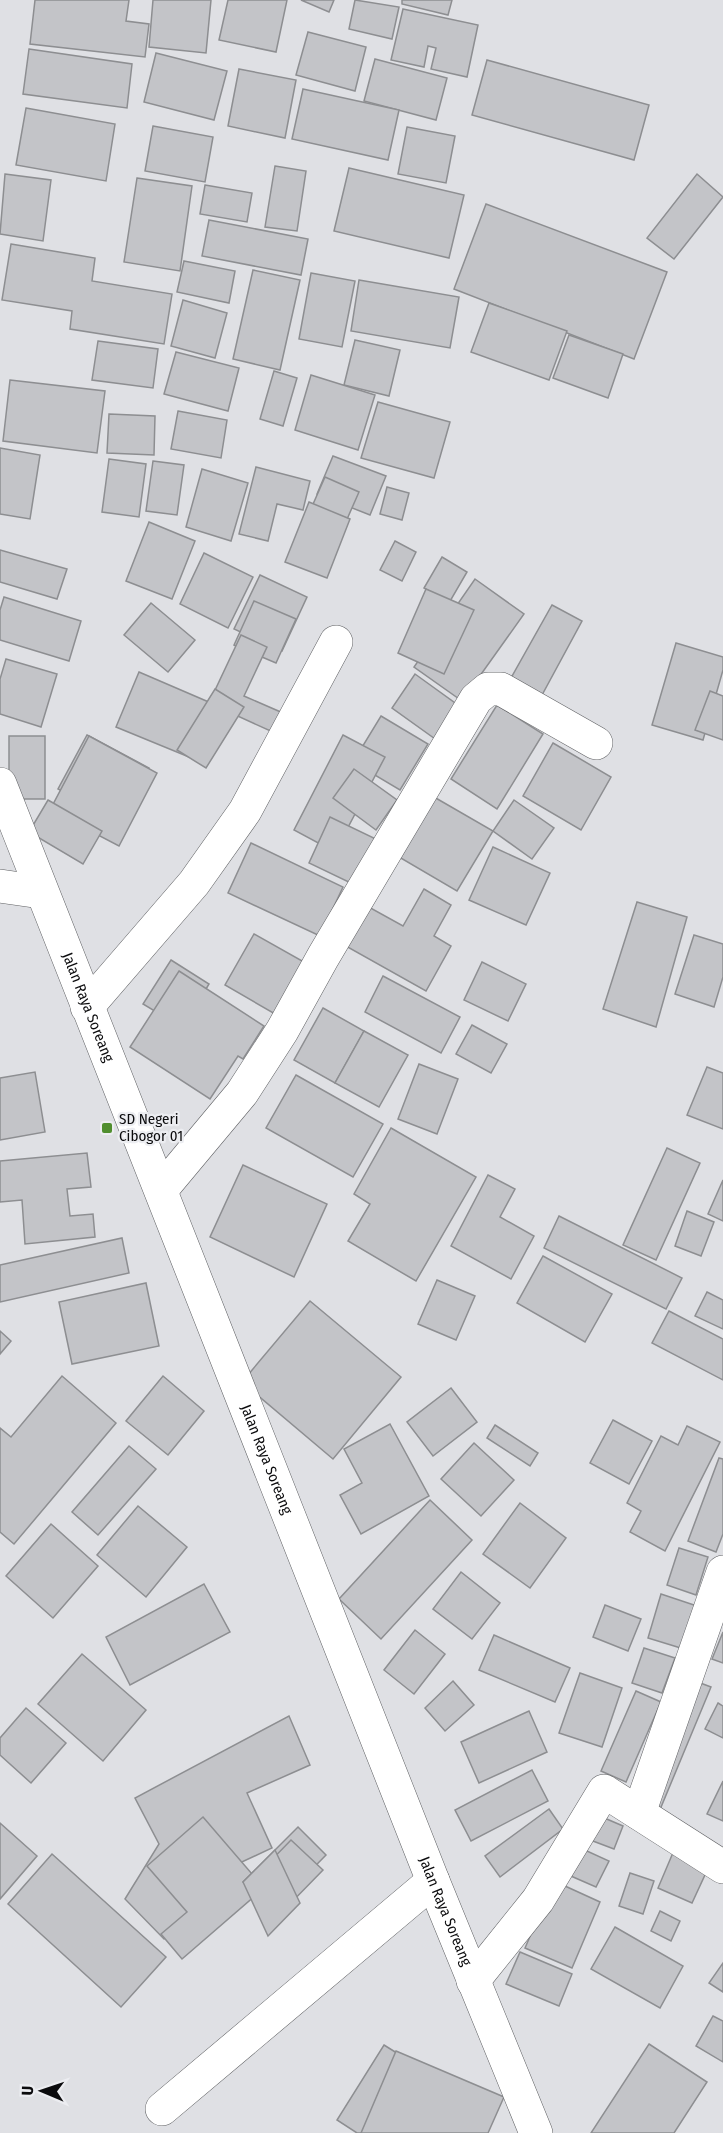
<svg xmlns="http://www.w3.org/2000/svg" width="723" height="2133" viewBox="0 0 723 2133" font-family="'Fira Sans Condensed',sans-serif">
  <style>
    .building { fill: #c3c4c8; stroke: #8d8e91; stroke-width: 1.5 }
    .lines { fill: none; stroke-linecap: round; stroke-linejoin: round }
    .street-casing { stroke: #5f6063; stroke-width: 34 }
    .secondary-casing { stroke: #5f6063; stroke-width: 34 }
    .street { stroke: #fff; stroke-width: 33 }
    .secondary { stroke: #fff; stroke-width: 33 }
    .poi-dot { fill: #508e2e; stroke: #ecedf1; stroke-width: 2 }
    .labels { text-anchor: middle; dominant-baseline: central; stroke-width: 4.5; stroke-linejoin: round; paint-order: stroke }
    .street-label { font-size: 15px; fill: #0b0b0d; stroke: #ecedf1 }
    .poi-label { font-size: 15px; fill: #0b0b0d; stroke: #ecedf1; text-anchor: start }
  </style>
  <rect width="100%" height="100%" fill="#dfe0e4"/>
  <!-- building -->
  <g class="building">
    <polygon points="35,0 129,0 126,21 149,24 145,57 30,44"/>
    <polygon points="153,0 211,0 206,53 149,47"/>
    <polygon points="228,0 287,0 276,52 219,40"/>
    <polygon points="301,0 334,0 329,12"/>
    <polygon points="355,0 399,7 392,39 349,29"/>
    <polygon points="402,0 452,0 448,15 402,4"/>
    <polygon points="403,9 478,25 467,77 431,69 436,48 428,46 424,67 391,60"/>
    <polygon points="308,32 366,47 355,91 296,75"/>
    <polygon points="29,49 132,64 127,108 23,94"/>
    <polygon points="156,53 227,71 214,120 144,102"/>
    <polygon points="375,59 447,78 436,120 364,101"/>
    <polygon points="487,60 649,105 634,160 472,115"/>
    <polygon points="239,69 296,80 285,138 228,126"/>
    <polygon points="303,89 399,110 388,160 292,139"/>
    <polygon points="26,108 115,124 106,181 16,165"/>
    <polygon points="153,126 213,137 205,182 145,171"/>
    <polygon points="407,127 455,136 446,183 398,174"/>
    <polygon points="275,166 306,171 297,231 265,227"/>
    <polygon points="349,168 464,195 449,258 334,231"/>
    <polygon points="5,174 51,180 43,241 0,234"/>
    <polygon points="697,174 723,197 674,259 647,238"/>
    <polygon points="137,178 192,186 180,271 124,262"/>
    <polygon points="205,185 252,193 247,222 200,214"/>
    <polygon points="486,204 667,272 634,359 454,289"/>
    <polygon points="209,220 308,239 301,275 202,256"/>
    <polygon points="11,244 95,258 92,281 172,294 164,344 70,329 72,311 2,300"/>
    <polygon points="184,261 235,271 229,303 177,292"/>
    <polygon points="253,270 300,280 280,370 233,359"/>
    <polygon points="311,273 355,281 342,347 299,339"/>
    <polygon points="359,280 459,297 450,348 351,331"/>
    <polygon points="183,300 227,313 215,358 171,346"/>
    <polygon points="489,303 567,331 549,380 471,352"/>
    <polygon points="569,335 623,354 608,398 553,378"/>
    <polygon points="355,340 400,350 389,396 344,385"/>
    <polygon points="98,341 158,349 153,388 92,380"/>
    <polygon points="176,352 239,368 228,411 164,394"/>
    <polygon points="274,371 297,378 283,426 260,419"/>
    <polygon points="311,375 375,395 358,450 295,430"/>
    <polygon points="10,380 105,391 97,453 3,441"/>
    <polygon points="378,402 450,422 434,478 361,458"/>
    <polygon points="178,411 227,420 221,458 171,449"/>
    <polygon points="109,414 155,416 154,455 107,453"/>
    <polygon points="0,448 40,455 30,519 0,514"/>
    <polygon points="333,456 386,476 370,515 317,494"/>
    <polygon points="109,459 146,464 139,517 102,512"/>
    <polygon points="153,461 184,465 177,515 146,511"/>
    <polygon points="256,467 310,481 303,510 277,504 268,541 239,534"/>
    <polygon points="202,469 248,483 231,541 186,527"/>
    <polygon points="325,477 359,492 329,560 295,545"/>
    <polygon points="387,487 409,493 402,520 380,514"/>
    <polygon points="309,502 350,519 327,578 285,562"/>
    <polygon points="149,522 195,541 172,599 126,581"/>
    <polygon points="395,541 416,552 402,581 380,570"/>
    <polygon points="0,550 67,569 57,599 0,582"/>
    <polygon points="204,553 253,577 228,628 180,604"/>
    <polygon points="442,557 467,572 449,603 424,588"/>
    <polygon points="260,575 307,597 282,651 234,629"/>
    <polygon points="475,579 524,614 462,701 414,667"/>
    <polygon points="426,589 474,610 444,674 398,653"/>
    <polygon points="4,597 81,621 69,661 0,640 0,610"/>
    <polygon points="254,601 296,619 276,663 234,645"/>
    <polygon points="151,603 195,640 168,672 124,635"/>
    <polygon points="552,605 582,621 542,695 511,678"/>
    <polygon points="241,635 267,647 244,696 283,713 275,733 209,703"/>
    <polygon points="676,643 723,657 723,670 703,740 652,725"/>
    <polygon points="6,659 57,674 41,727 0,714 0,679"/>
    <polygon points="139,672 211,703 189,757 116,727"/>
    <polygon points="415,674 462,708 438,741 392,708"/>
    <polygon points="215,689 244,707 206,768 177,750"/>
    <polygon points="710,691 723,696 723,740 695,730"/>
    <polygon points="497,705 543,734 497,809 451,779"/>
    <polygon points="381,716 428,744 400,790 353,762"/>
    <polygon points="87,735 149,768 121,822 58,789"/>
    <polygon points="343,735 385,757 335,852 294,830"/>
    <rect x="9" y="736" width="36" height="63"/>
    <polygon points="89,736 157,773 119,846 50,810"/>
    <polygon points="553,743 611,777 581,830 523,796"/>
    <polygon points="354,769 397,800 376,830 333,798"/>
    <polygon points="434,797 493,831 457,891 399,857"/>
    <polygon points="48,800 102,831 83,864 29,832"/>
    <polygon points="514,800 554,828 532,859 493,831"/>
    <polygon points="330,817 378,840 357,886 309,863"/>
    <polygon points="251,843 343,887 320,936 228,893"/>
    <polygon points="493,847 550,873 526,925 469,900"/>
    <polygon points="424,889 451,905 434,936 451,946 426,991 344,945 367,906 403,926"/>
    <polygon points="637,902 687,917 656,1027 603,1009"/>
    <polygon points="254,934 304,962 275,1014 225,985"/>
    <polygon points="694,935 723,944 723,977 714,1007 675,994"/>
    <polygon points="171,960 209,984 183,1028 143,1004"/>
    <polygon points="482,962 526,984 508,1021 464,1000"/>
    <polygon points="179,971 264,1026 243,1059 238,1056 210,1099 130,1047"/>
    <polygon points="383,976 460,1017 441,1053 365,1012"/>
    <polygon points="323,1008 364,1031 335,1083 294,1060"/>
    <polygon points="472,1025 507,1044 491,1073 456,1054"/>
    <polygon points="364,1031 408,1055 379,1107 335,1083"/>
    <polygon points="419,1064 458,1079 437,1134 398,1119"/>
    <polygon points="707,1067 723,1073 723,1129 687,1115"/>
    <polygon points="35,1072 45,1132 0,1140 0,1078"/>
    <polygon points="296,1075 383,1124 353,1177 266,1128"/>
    <polygon points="391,1128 476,1177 416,1281 348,1241 370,1204 354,1194"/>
    <polygon points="667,1148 700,1163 656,1260 623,1245"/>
    <polygon points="87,1153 91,1187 67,1189 70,1216 93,1214 95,1237 25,1244 22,1200 0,1202 0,1161"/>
    <polygon points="243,1165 327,1204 294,1277 210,1237"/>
    <polygon points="488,1175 515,1189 500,1217 534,1236 511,1279 451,1246"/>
    <polygon points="723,1180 723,1221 708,1214"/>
    <polygon points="687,1211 714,1222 701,1256 675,1246"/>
    <polygon points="559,1216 682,1278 666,1309 544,1248"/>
    <polygon points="122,1238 129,1273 0,1302 0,1265"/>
    <polygon points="543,1256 612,1294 585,1342 517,1303"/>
    <polygon points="437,1280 475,1296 456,1340 418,1324"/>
    <polygon points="146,1283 159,1346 72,1364 59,1302"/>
    <polygon points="707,1292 723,1300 723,1329 695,1316"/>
    <polygon points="310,1301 401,1377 333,1459 242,1382"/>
    <polygon points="669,1311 723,1339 723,1380 652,1343"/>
    <polygon points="0,1331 11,1341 0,1354"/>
    <polygon points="62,1376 116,1423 14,1544 0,1532 0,1428 11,1437"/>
    <polygon points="163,1376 204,1411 168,1455 126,1421"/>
    <polygon points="451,1388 477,1422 433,1456 407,1422"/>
    <polygon points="613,1420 652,1441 629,1484 590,1463"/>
    <polygon points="390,1424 429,1496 361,1534 340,1495 362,1483 344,1449"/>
    <polygon points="495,1425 538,1453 530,1466 487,1438"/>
    <polygon points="687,1426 720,1442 665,1551 630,1532 641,1511 627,1503 661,1436 678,1445"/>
    <polygon points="474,1443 514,1480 481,1516 441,1479"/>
    <polygon points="129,1446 156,1469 98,1535 72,1512"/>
    <polygon points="719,1458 723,1459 723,1534 716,1552 688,1541"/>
    <polygon points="430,1500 472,1540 381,1639 339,1599"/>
    <polygon points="520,1503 566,1538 530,1588 483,1554"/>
    <polygon points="138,1506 187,1547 146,1597 97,1555"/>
    <polygon points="51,1524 98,1566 53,1618 6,1576"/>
    <polygon points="679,1548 708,1557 696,1595 667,1585"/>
    <polygon points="461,1572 500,1603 472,1639 433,1609"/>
    <polygon points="204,1584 230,1632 130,1685 106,1637"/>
    <polygon points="661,1594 697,1606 684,1649 648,1638"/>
    <polygon points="605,1605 641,1619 628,1651 593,1637"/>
    <polygon points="415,1630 445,1654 414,1694 384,1670"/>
    <polygon points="723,1632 723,1663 712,1659"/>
    <polygon points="494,1635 570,1668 555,1702 479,1670"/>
    <polygon points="644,1648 675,1658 662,1693 632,1683"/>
    <polygon points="82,1654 146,1710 103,1761 38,1704"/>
    <polygon points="580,1673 622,1688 602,1747 559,1733"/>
    <polygon points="453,1681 474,1705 445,1731 425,1708"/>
    <polygon points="695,1681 711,1687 659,1812 643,1805"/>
    <polygon points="636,1691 661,1702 626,1782 601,1771"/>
    <polygon points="718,1703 723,1706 723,1738 705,1729"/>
    <polygon points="26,1708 66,1743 31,1783 0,1755 0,1738"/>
    <polygon points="529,1711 547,1752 479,1783 461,1742"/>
    <polygon points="289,1716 310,1765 247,1793 272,1848 203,1880 207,1926 164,1939 125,1899 159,1844 135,1798"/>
    <polygon points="532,1770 548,1801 471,1841 455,1810"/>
    <polygon points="723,1781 723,1821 707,1814"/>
    <polygon points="549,1809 563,1829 500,1877 485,1856"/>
    <polygon points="595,1814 623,1826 614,1849 585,1838"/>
    <polygon points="203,1817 264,1888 182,1959 161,1934 187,1912 147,1866"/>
    <polygon points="0,1823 37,1856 0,1899"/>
    <polygon points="298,1827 326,1855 271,1911 243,1882"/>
    <polygon points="291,1840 323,1870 285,1909 254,1878"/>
    <polygon points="576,1846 609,1861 596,1887 564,1873"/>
    <polygon points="675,1848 710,1864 692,1903 658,1888"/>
    <polygon points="275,1850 300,1903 268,1936 243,1882"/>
    <polygon points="52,1854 166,1957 121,2007 8,1904"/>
    <polygon points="630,1873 654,1881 643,1914 619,1906"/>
    <polygon points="554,1881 600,1902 572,1968 525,1948"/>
    <polygon points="660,1911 680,1921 671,1941 651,1931"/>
    <polygon points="615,1927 683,1966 660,2008 591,1969"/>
    <polygon points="520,1952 572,1974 559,2006 506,1984"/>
    <polygon points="723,1963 723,1992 709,1983"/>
    <polygon points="713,2016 723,2021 723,2062 696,2046"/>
    <polygon points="649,2044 707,2082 674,2133 591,2133"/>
    <polygon points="384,2045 445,2083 414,2133 357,2133 337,2120"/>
    <polygon points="396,2051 504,2097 488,2133 361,2133"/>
  </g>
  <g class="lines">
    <!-- street casing -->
    <g class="street-casing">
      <g id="street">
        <polyline points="0,886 41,892"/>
        <polyline points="87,1007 194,883 245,811 336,642"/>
        <polyline points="161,1190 242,1093 282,1031 323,957 476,699 488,689 501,689 596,743"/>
        <polyline points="639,1813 723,1572"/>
        <polyline points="473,1981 538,1900 604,1791 723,1867"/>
        <polyline points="162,2109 433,1881"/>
      </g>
    </g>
    <!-- secondary casing -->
    <g class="secondary-casing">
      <g id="secondary">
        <path id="s1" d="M 0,784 L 433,1881 L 536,2133"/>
      </g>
    </g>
    <!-- street -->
    <use href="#street" class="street"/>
    <!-- secondary -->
    <use href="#secondary" class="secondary"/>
  </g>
  <!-- markers -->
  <rect class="poi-dot" x="101" y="1122" width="12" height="12" rx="3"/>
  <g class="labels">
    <!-- street labels -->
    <g class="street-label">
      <text stroke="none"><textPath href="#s1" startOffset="240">Jalan Raya Soreang</textPath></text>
      <text stroke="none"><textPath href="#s1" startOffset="726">Jalan Raya Soreang</textPath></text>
      <text stroke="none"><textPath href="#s1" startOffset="1212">Jalan Raya Soreang</textPath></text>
    </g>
    <!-- poi labels -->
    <g class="poi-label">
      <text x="119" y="1119">SD Negeri<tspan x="119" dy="17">Cibogor 01</tspan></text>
    </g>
  </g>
  <!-- north arrow -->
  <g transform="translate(42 2091) rotate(272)" stroke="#ecedf1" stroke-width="4.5" paint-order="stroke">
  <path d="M0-4.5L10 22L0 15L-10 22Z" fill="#0b0b0d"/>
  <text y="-9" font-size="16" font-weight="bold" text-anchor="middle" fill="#0b0b0d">U</text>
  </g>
</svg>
